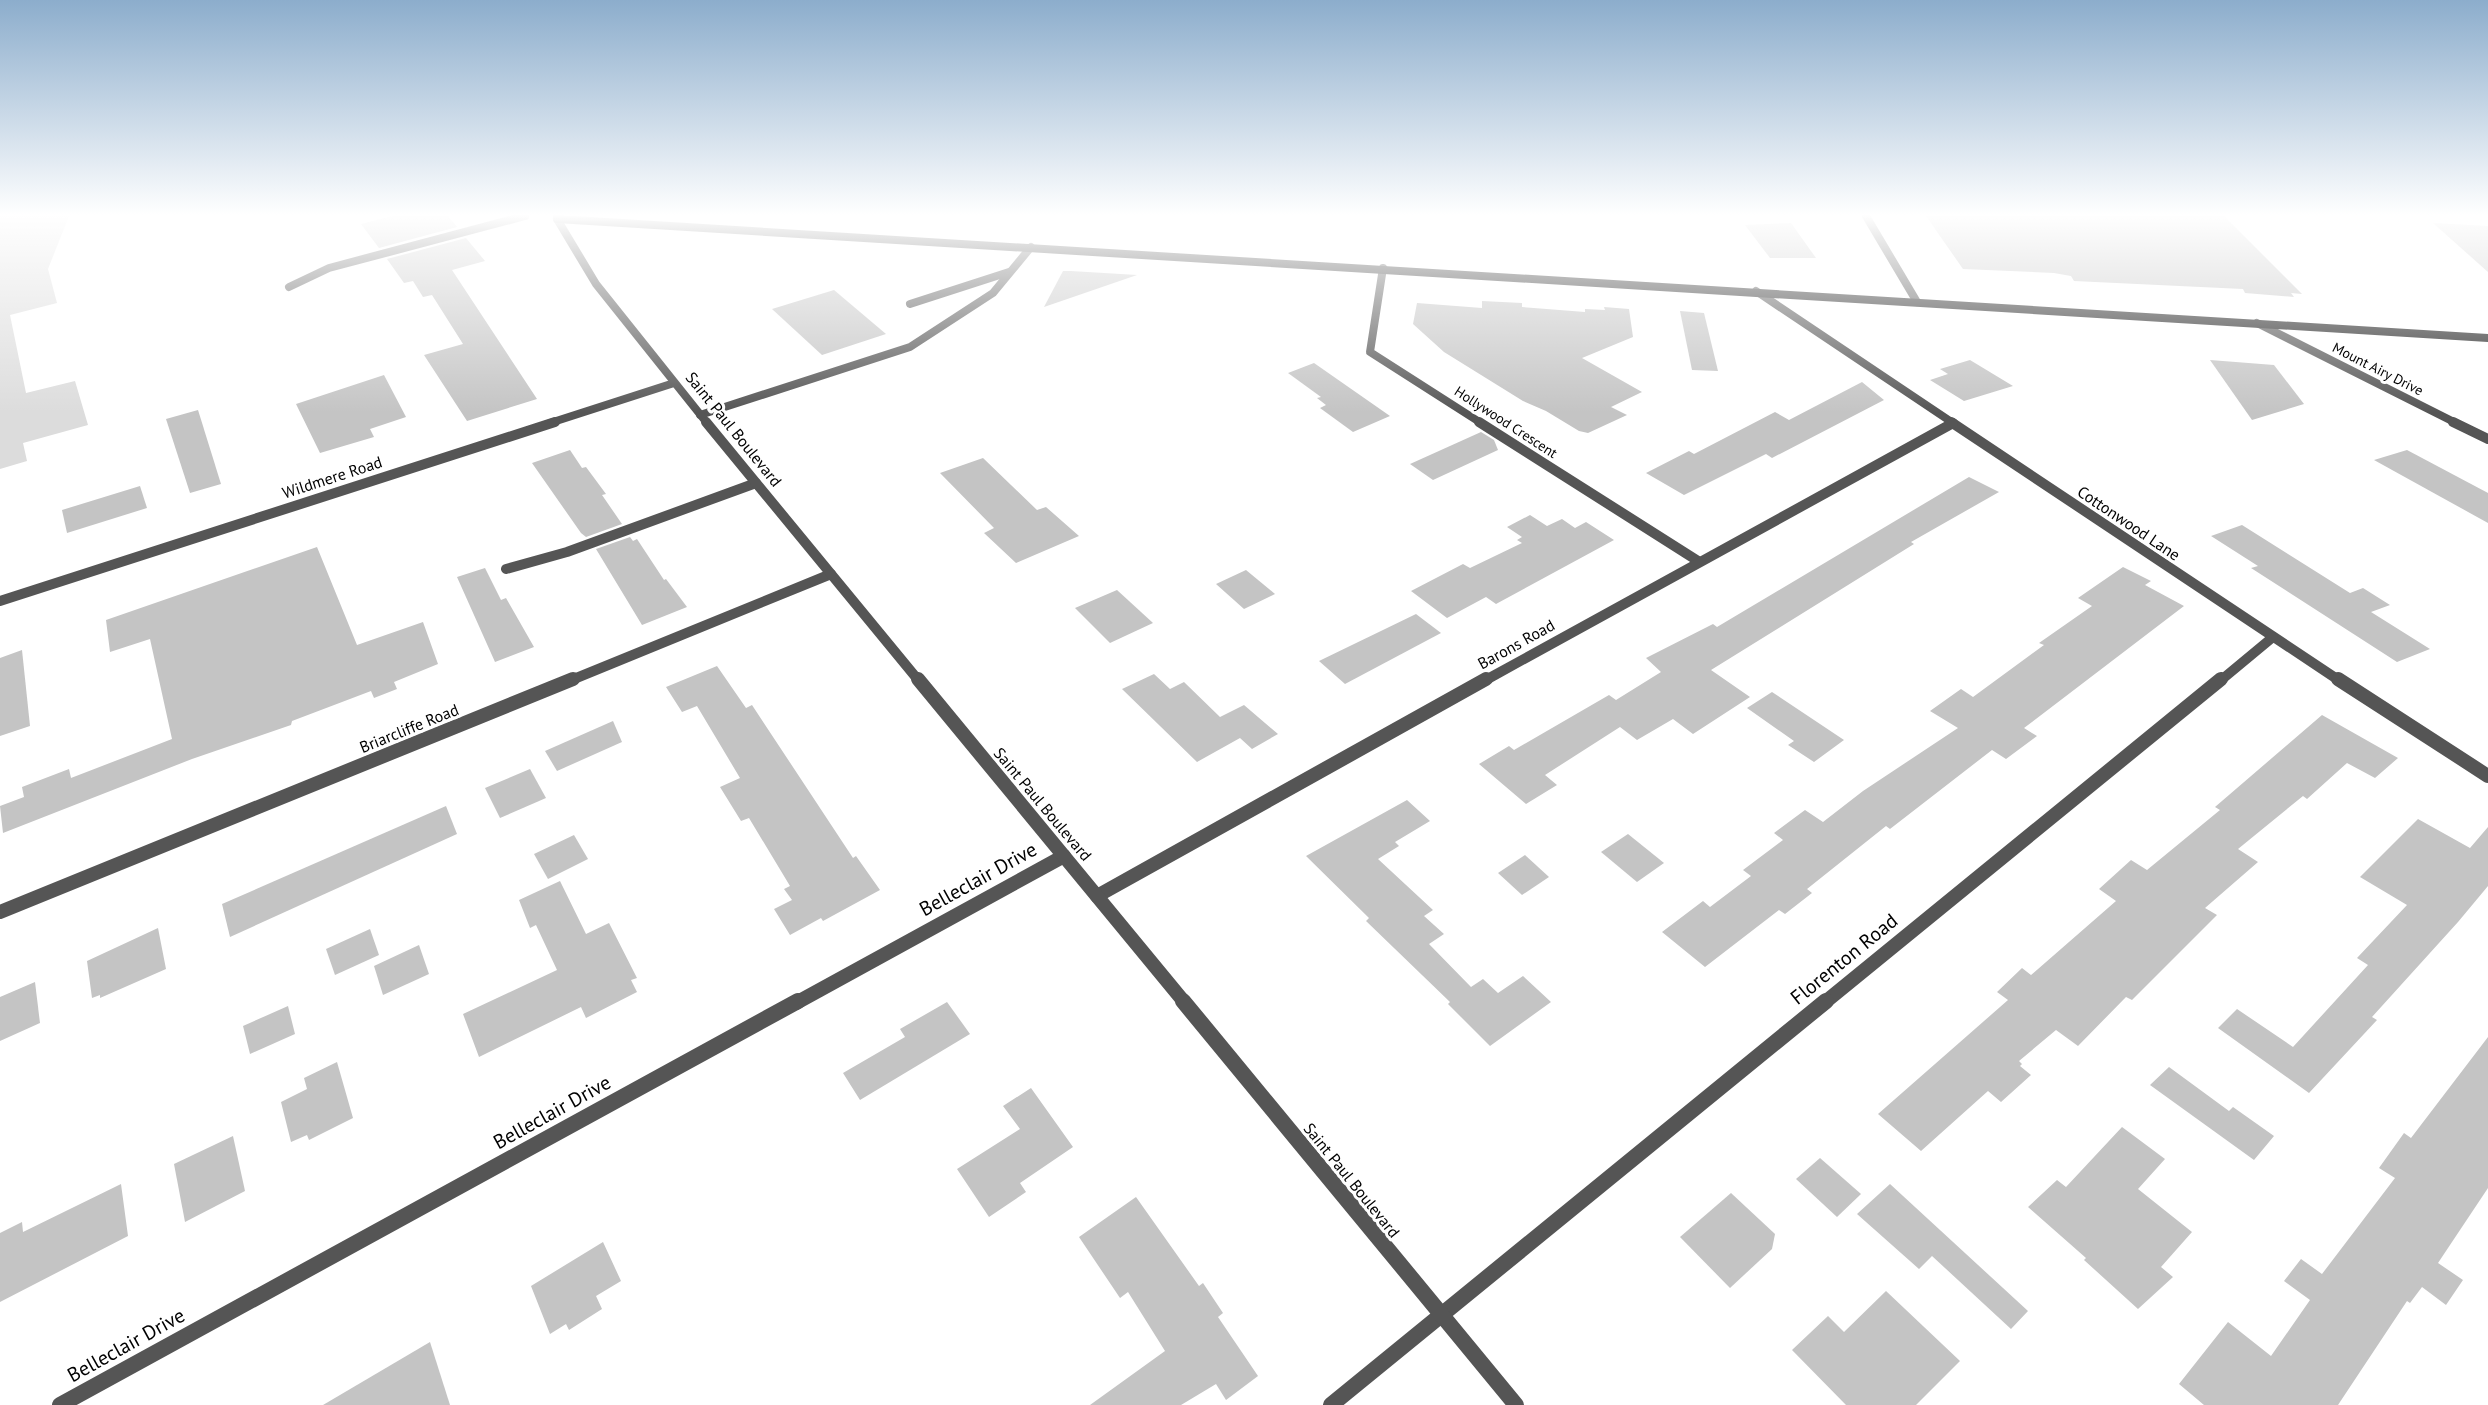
<svg xmlns="http://www.w3.org/2000/svg" width="2488" height="1405" viewBox="0 0 2488 1405" font-family="'PT Sans',sans-serif">
  <style>
    .green { fill: #dcdcdc }
    .building { fill: #c4c4c4 }
    .lines { fill: none; stroke-linecap: round; stroke-linejoin: round }
    .service-far1 { stroke: #555; stroke-width: 8 }
    .service { stroke: #555; stroke-width: 10 }
    .minor-far3 { stroke: #555; stroke-width: 8 }
    .minor-far2 { stroke: #555; stroke-width: 10 }
    .minor-far1 { stroke: #555; stroke-width: 14 }
    .minor { stroke: #555; stroke-width: 16 }
    .tertiary-far3 { stroke: #555; stroke-width: 8 }
    .tertiary-far2 { stroke: #555; stroke-width: 10 }
    .tertiary-far1 { stroke: #555; stroke-width: 14 }
    .tertiary { stroke: #555; stroke-width: 16 }
    .secondary { stroke: #222; stroke-width: 8 }
    .labels { text-anchor: middle; dominant-baseline: central; stroke-width: 6; stroke-linejoin: round; paint-order: stroke }
    .far-street-label { font-size: 14px; fill: #000; stroke: #fff }
    .street-label { font-size: 16px; fill: #000; stroke: #fff }
    .near-street-label { font-size: 20px; fill: #000; stroke: #fff }
  </style>
  <rect width="100%" height="100%" fill="#fff"/>
  <!-- green -->
  <polygon class="green" points="0,216 69,216 48,269 57,303 10,315 26,393 75,381 88,425 23,443 27,461 0,469"/>
  <!-- building -->
  <g class="building">
    <polygon points="392,216 448,216 457,227 379,248 361,224"/>
    <polygon points="1926,216 2224,216 2302,294 2291,293 2294,297 2245,293 2243,289 2074,281 2071,276 2054,273 1963,269"/>
    <polygon points="1791,223 1816,258 1770,258 1745,225"/>
    <polygon points="2433,223 2488,226 2488,272"/>
    <polygon points="466,238 485,261 452,270 537,399 467,421 424,355 463,344 432,295 423,297 413,281 404,283 387,259"/>
    <polygon points="1063,271 1071,271 1137,275 1044,307"/>
    <polygon points="834,290 886,334 822,355 772,309"/>
    <polygon points="1482,301 1522,303 1522,307 1585,312 1585,309 1605,310 1604,307 1629,309 1633,337 1582,358 1642,392 1611,407 1627,415 1588,433 1579,431 1546,411 1523,401 1444,352 1413,324 1417,303 1482,308"/>
    <polygon points="1680,311 1704,313 1718,371 1692,370"/>
    <polygon points="1970,360 2013,386 1964,401 1930,380 1948,374 1940,369"/>
    <polygon points="2210,360 2274,365 2304,404 2252,420"/>
    <polygon points="1314,363 1390,416 1353,432 1320,408 1326,405 1317,398 1321,397 1288,373"/>
    <polygon points="384,375 406,417 370,429 374,437 320,453 296,404"/>
    <polygon points="1862,382 1884,400 1772,458 1766,454 1684,495 1646,473 1689,451 1694,454 1775,412 1789,420"/>
    <polygon points="198,410 221,484 190,493 166,419"/>
    <polygon points="1481,432 1494,440 1498,450 1433,480 1410,464"/>
    <polygon points="570,450 582,468 586,467 606,494 602,495 622,524 586,537 581,533 532,463"/>
    <polygon points="2407,450 2488,493 2488,523 2374,460"/>
    <polygon points="983,458 1037,510 1046,507 1079,536 1016,563 984,533 994,528 940,473"/>
    <polygon points="1969,477 1999,492 1911,542 1914,544 1711,670 1750,697 1693,734 1673,719 1637,740 1620,727 1545,775 1557,785 1526,804 1479,764 1509,746 1514,750 1609,695 1616,700 1661,672 1646,658 1713,624 1717,627"/>
    <polygon points="140,486 147,508 67,533 62,510"/>
    <polygon points="1530,515 1547,526 1562,519 1575,528 1586,522 1614,540 1496,604 1486,597 1447,618 1411,591 1463,564 1470,568 1522,543 1517,540 1522,537 1507,527"/>
    <polygon points="2242,525 2350,593 2363,588 2390,605 2371,612 2430,649 2397,662 2251,568 2258,566 2211,536"/>
    <polygon points="630,537 633,541 637,539 664,580 666,579 687,607 642,625 596,549"/>
    <polygon points="317,547 357,645 423,622 438,664 394,682 397,689 374,698 371,691 292,721 291,725 192,759 3,833 0,806 24,797 22,787 69,769 71,778 172,739 150,639 110,652 106,620"/>
    <polygon points="2123,567 2151,581 2145,585 2184,606 2024,728 2037,736 2006,759 1992,750 1890,829 1886,826 1807,889 1812,893 1785,914 1779,910 1705,967 1662,932 1703,901 1710,907 1751,876 1743,870 1783,840 1774,833 1805,810 1823,822 1863,791 1958,728 1930,711 1961,689 1973,697 2044,645 2039,643 2092,606 2078,598"/>
    <polygon points="485,568 501,600 506,598 534,647 495,662 457,577"/>
    <polygon points="1246,570 1275,594 1244,609 1216,584"/>
    <polygon points="1117,590 1153,623 1110,643 1075,608"/>
    <polygon points="1416,614 1441,633 1345,684 1319,661"/>
    <polygon points="22,650 30,726 0,736 0,658"/>
    <polygon points="717,666 746,708 752,705 853,858 856,856 880,890 823,921 821,918 790,935 774,909 792,900 784,889 790,886 749,818 741,821 720,787 740,778 697,706 682,712 666,687"/>
    <polygon points="1154,674 1170,689 1184,682 1220,717 1244,705 1278,734 1252,749 1240,738 1197,762 1122,689"/>
    <polygon points="1772,692 1844,740 1814,762 1788,745 1794,741 1747,708"/>
    <polygon points="2322,715 2398,758 2375,778 2347,763 2307,799 2303,796 2238,849 2258,862 2205,908 2217,915 2132,1000 2126,997 2078,1046 2056,1030 2019,1061 2022,1064 2020,1066 2031,1075 2001,1102 1988,1091 1921,1151 1878,1114 2008,1000 1997,992 2022,968 2031,975 2116,901 2099,889 2131,860 2147,870 2220,810 2215,807"/>
    <polygon points="613,721 622,742 557,771 545,751"/>
    <polygon points="530,769 546,798 500,818 485,788"/>
    <polygon points="1407,800 1430,821 1395,842 1399,846 1378,859 1433,910 1424,916 1444,934 1429,944 1471,987 1483,979 1498,993 1523,976 1551,1002 1490,1046 1448,1004 1450,1002 1366,921 1369,918 1306,856"/>
    <polygon points="446,806 457,834 230,937 222,904"/>
    <polygon points="2418,819 2470,848 2488,827 2488,886 2458,922 2372,1017 2377,1020 2309,1093 2218,1028 2237,1009 2293,1047 2368,965 2357,958 2407,905 2360,877"/>
    <polygon points="1628,834 1664,863 1637,882 1601,852"/>
    <polygon points="574,835 588,859 548,879 534,854"/>
    <polygon points="1525,855 1549,877 1522,895 1498,873"/>
    <polygon points="560,881 586,934 609,923 637,978 631,980 637,992 586,1018 581,1007 479,1057 463,1014 557,970 536,925 530,928 519,900"/>
    <polygon points="158,928 166,969 100,998 100,995 92,998 87,961"/>
    <polygon points="370,929 379,955 335,975 326,949"/>
    <polygon points="419,945 429,974 383,995 374,966"/>
    <polygon points="35,982 40,1023 0,1041 0,997"/>
    <polygon points="947,1002 970,1034 860,1100 843,1073 905,1037 900,1029"/>
    <polygon points="288,1006 295,1034 250,1054 243,1026"/>
    <polygon points="2488,1037 2488,1188 2438,1263 2463,1280 2446,1305 2422,1287 2410,1303 2407,1301 2338,1405 2204,1405 2179,1384 2228,1322 2271,1356 2310,1300 2284,1281 2301,1259 2322,1274 2395,1178 2379,1168 2404,1133 2411,1138"/>
    <polygon points="337,1062 353,1118 309,1140 307,1135 291,1142 281,1102 307,1089 304,1078"/>
    <polygon points="2169,1067 2229,1111 2233,1107 2274,1136 2254,1160 2150,1085"/>
    <polygon points="1031,1088 1073,1147 1020,1183 1026,1192 989,1217 957,1169 1020,1129 1003,1106"/>
    <polygon points="2122,1127 2165,1159 2138,1189 2192,1232 2161,1267 2173,1277 2138,1309 2084,1260 2086,1258 2028,1207 2057,1180 2066,1187"/>
    <polygon points="233,1136 245,1191 185,1222 174,1164"/>
    <polygon points="1820,1158 1861,1194 1837,1217 1796,1179"/>
    <polygon points="121,1184 128,1236 0,1302 0,1233 22,1222 23,1232"/>
    <polygon points="1890,1184 2028,1311 2011,1329 1932,1256 1919,1269 1857,1214"/>
    <polygon points="1731,1193 1775,1234 1772,1249 1730,1288 1680,1237"/>
    <polygon points="1136,1197 1199,1286 1203,1283 1223,1313 1218,1317 1258,1376 1226,1400 1216,1384 1181,1405 1090,1405 1165,1351 1128,1292 1120,1298 1079,1237"/>
    <polygon points="603,1242 621,1281 596,1296 602,1309 569,1330 566,1324 550,1334 531,1286"/>
    <polygon points="1886,1291 1960,1361 1916,1405 1846,1405 1792,1350 1828,1316 1844,1332"/>
    <polygon points="430,1342 450,1405 323,1405"/>
  </g>
  <g class="lines">
    <!-- service-far1 -->
    <g class="service-far1">
      <polyline points="910,304 1009,272"/>
      <polyline points="700,415 910,347 993,293 1031,247"/>
    </g>
    <!-- service -->
    <polyline class="service" points="506,569 567,552 756,483"/>
    <!-- minor-far3 -->
    <g class="minor-far3">
      <polyline points="1866,216 1917,302"/>
      <polyline points="1383,268 1370,352 1481,423"/>
      <polyline points="289,287 329,268 525,216"/>
      <polyline points="1756,291 1953,423"/>
      <polyline points="2257,323 2456,423"/>
      <polyline points="550,423 674,383"/>
    </g>
    <!-- minor-far2 -->
    <g class="minor-far2">
      <polyline points="1479,422 1698,561"/>
      <polyline points="1951,422 2340,681"/>
      <polyline points="2453,422 2488,439"/>
      <polyline points="0,601 555,422"/>
      <polyline points="569,681 831,574"/>
      <polyline points="1484,681 1953,423"/>
      <polyline points="2220,681 2273,637"/>
    </g>
    <!-- minor-far1 -->
    <g class="minor-far1">
      <polyline points="2338,679 2488,776"/>
      <polyline points="1097,896 1486,679"/>
      <polyline points="0,912 573,679"/>
      <polyline points="796,1003 1064,856"/>
      <polyline points="1824,1003 2221,679"/>
    </g>
    <!-- minor -->
    <g class="minor">
      <polyline points="60,1405 798,1001"/>
      <polyline points="1331,1405 1826,1001"/>
    </g>
    <!-- tertiary-far3 -->
    <polyline class="tertiary-far3" points="557,219 596,284 707,423"/>
    <!-- tertiary-far2 -->
    <polyline class="tertiary-far2" points="706,422 919,681"/>
    <!-- tertiary-far1 -->
    <polyline class="tertiary-far1" points="918,679 1185,1003"/>
    <!-- tertiary -->
    <polyline class="tertiary" points="1183,1001 1516,1405"/>
    <!-- secondary -->
    <polyline class="secondary" points="557,216 557,219 2488,338"/>
  </g>
  <!-- sky -->
  <linearGradient id="sky" x2="0" y2="1"><stop stop-color="#8cadcc"/><stop offset="0.52" stop-color="#fff"/><stop offset="1" stop-color="#fff" stop-opacity="0"/></linearGradient>
  <rect width="2488" height="413" fill="url(#sky)"/>
  <g class="labels">
    <!-- far-street labels -->
    <g class="far-street-label">
      <text transform="translate(2378 369) rotate(27)">Mount Airy Drive</text>
      <text transform="translate(1506 422) rotate(33)">Hollywood Crescent</text>
    </g>
    <!-- street labels -->
    <g class="street-label">
      <text transform="translate(734 429) rotate(51)">Saint Paul Boulevard</text>
      <text transform="translate(332 477) rotate(-18)">Wildmere Road</text>
      <text transform="translate(2129 523) rotate(34)">Cottonwood Lane</text>
      <text transform="translate(1516 644) rotate(-29)">Barons Road</text>
      <text transform="translate(409 728) rotate(-22)">Briarcliffe Road</text>
      <text transform="translate(1043 804) rotate(50)">Saint Paul Boulevard</text>
      <text transform="translate(1352 1180) rotate(51)">Saint Paul Boulevard</text>
    </g>
    <!-- near-street labels -->
    <g class="near-street-label">
      <text transform="translate(978 879) rotate(-29)">Belleclair Drive</text>
      <text transform="translate(1844 959) rotate(-39)">Florenton Road</text>
      <text transform="translate(552 1112) rotate(-29)">Belleclair Drive</text>
      <text transform="translate(126 1345) rotate(-29)">Belleclair Drive</text>
    </g>
  </g>
</svg>
